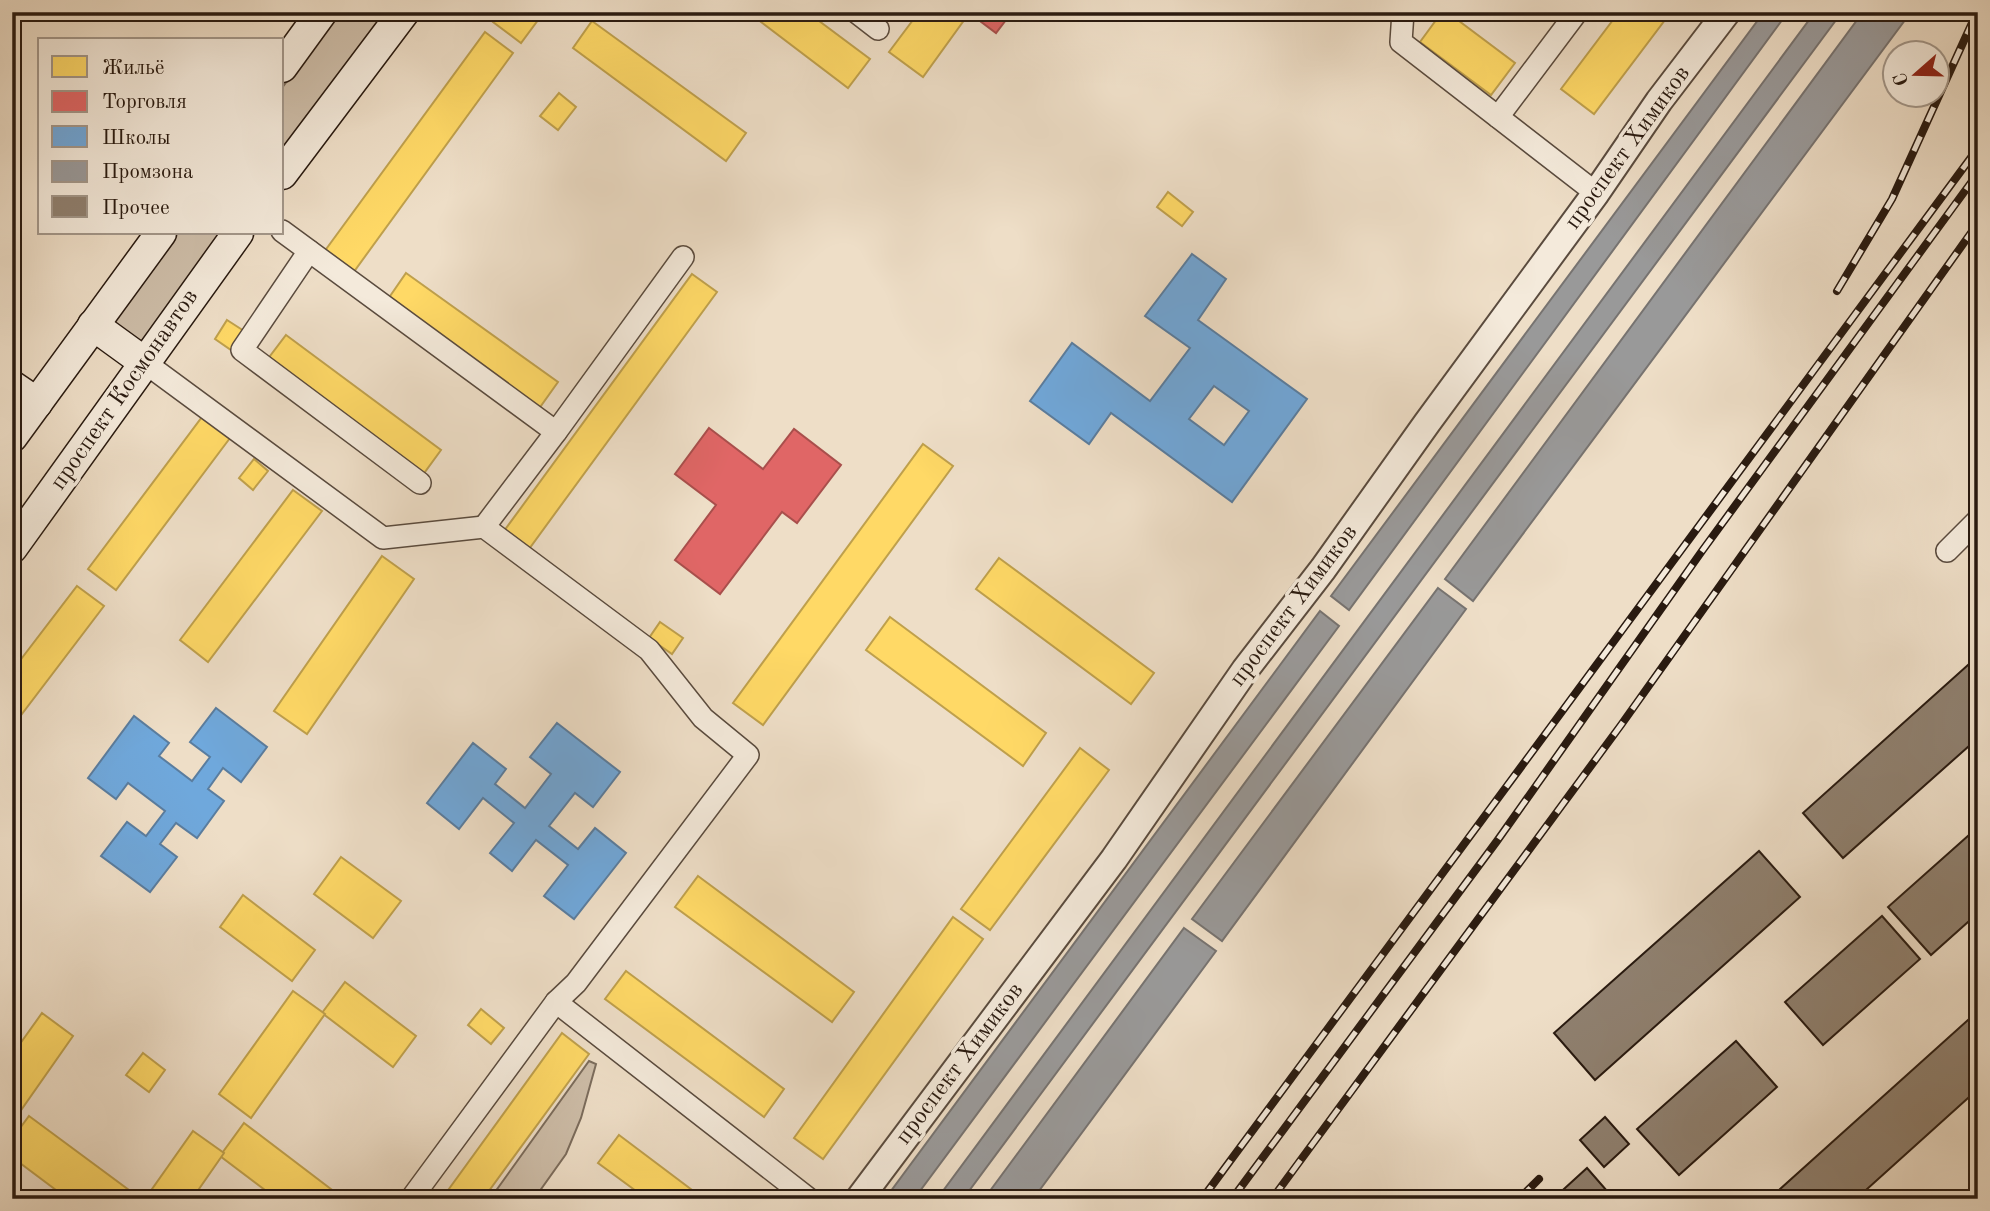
<svg xmlns="http://www.w3.org/2000/svg" width="1990" height="1211" viewBox="0 0 1990 1211" font-family="'Old Standard TT',serif">
  <style>
    .green { fill: #cdbda8; stroke: #7b6c5c; stroke-width: 2 }
    .homes { fill: #ffd966; stroke: #bfa04c; stroke-width: 2 }
    .shops { fill: #e06666; stroke: #a94f4c; stroke-width: 2 }
    .schools { fill: #6fa8dc; stroke: #5a7d9f; stroke-width: 2; fill-rule: evenodd }
    .industry { fill: #999; stroke: #777370; stroke-width: 2 }
    .building { fill: #8f806f; stroke: #291a10; stroke-width: 2 }
    .lines { fill: none; stroke-linecap: round; stroke-linejoin: round }
    .minor-casing { stroke: #5a4b3e; stroke-width: 24 }
    .tertiary-casing { stroke: #5a4b3e; stroke-width: 30 }
    .secondary-casing { stroke: #291a10; stroke-width: 33 }
    .minor { stroke: #f4eadb; stroke-width: 21 }
    .tertiary { stroke: #f4eadb; stroke-width: 26 }
    .secondary { stroke: #f4eadb; stroke-width: 30 }
    .rail-casing { stroke: #291a10; stroke-width: 8 }
    .rail { stroke: #f4eadb; stroke-width: 5; stroke-dasharray: 16; stroke-linecap: butt }
    .labels { text-anchor: middle; dominant-baseline: central; stroke-width: 7; stroke-linejoin: round; paint-order: stroke }
    .street-label { font-size: 24px; fill: #291a10; stroke: #f4eadb }
  </style>
  <rect width="100%" height="100%" fill="#eedec7"/>
  <filter id="stains"><feTurbulence type="fractalNoise" baseFrequency=".00286" numOctaves="4"/><feColorMatrix values="0 0 0 0 .2 0 0 0 0 .09 0 0 0 0 .02 0 0 0 .5 -.17"/></filter>
  <radialGradient id="worn" r=".72"><stop offset=".6" stop-color="#630" stop-opacity="0"/><stop offset="1" stop-color="#630" stop-opacity=".3"/></radialGradient>
  <!-- green -->
  <g class="green">
    <polygon points="338,12 395,12 282,164 282,88"/>
    <polygon points="174,233 231,233 140,344 115,327 114,314"/>
    <polygon points="589,1061 596,1064 581,1118 566,1154 534,1199 490,1199"/>
  </g>
  <!-- homes -->
  <g class="homes">
    <polygon points="500,12 544,12 521,43 493,22"/>
    <polygon points="748,12 807,12 870,59 848,88"/>
    <polygon points="919,12 970,12 923,77 889,52"/>
    <polygon points="1442,12 1447,12 1515,63 1491,95 1420,42"/>
    <polygon points="1619,12 1671,12 1594,114 1561,89"/>
    <polygon points="592,21 746,133 726,161 573,48"/>
    <polygon points="485,32 513,53 353,273 324,252"/>
    <polygon points="559,93 576,107 558,130 540,116"/>
    <polygon points="1168,192 1193,212 1182,226 1157,207"/>
    <polygon points="406,273 558,382 538,410 386,302"/>
    <polygon points="692,274 717,292 529,549 504,531"/>
    <polygon points="227,320 244,331 231,350 215,339"/>
    <polygon points="286,335 441,450 422,476 267,360"/>
    <polygon points="205,413 233,434 116,590 88,569"/>
    <polygon points="923,444 953,466 763,725 733,703"/>
    <polygon points="254,459 268,471 253,490 239,478"/>
    <polygon points="293,490 322,511 208,662 180,640"/>
    <polygon points="382,556 414,579 307,734 274,711"/>
    <polygon points="999,558 1154,673 1131,704 976,589"/>
    <polygon points="77,586 104,606 12,727 12,671"/>
    <polygon points="890,617 1046,733 1023,766 866,650"/>
    <polygon points="660,622 683,638 672,654 649,638"/>
    <polygon points="1080,748 1109,770 990,930 961,909"/>
    <polygon points="341,857 401,901 373,938 314,894"/>
    <polygon points="698,876 854,992 832,1022 675,907"/>
    <polygon points="243,895 315,950 292,981 220,927"/>
    <polygon points="953,917 983,939 823,1159 794,1138"/>
    <polygon points="626,971 784,1089 764,1117 605,999"/>
    <polygon points="345,982 416,1036 393,1067 322,1013"/>
    <polygon points="293,991 325,1014 251,1118 219,1094"/>
    <polygon points="481,1009 504,1028 491,1044 468,1025"/>
    <polygon points="42,1013 73,1036 19,1113 12,1108 12,1055"/>
    <polygon points="562,1033 589,1054 483,1199 454,1199 446,1193"/>
    <polygon points="143,1053 165,1070 149,1092 126,1075"/>
    <polygon points="29,1116 133,1193 129,1199 68,1199 12,1157 12,1139"/>
    <polygon points="244,1123 344,1199 277,1199 220,1156"/>
    <polygon points="193,1131 224,1153 192,1199 145,1199"/>
    <polygon points="619,1135 704,1199 647,1199 598,1163"/>
  </g>
  <!-- shops -->
  <g class="shops">
    <polygon points="968,12 1012,12 996,33"/>
    <polygon points="709,428 763,469 794,429 841,465 797,523 782,512 720,594 675,560 716,505 675,474"/>
  </g>
  <!-- schools -->
  <g class="schools">
    <path d="M 1192,254 L 1226,279 L 1198,320 L 1307,399 L 1232,502 L 1111,413 L 1089,444 L 1030,401 L 1072,343 L 1150,401 L 1190,348 L 1145,316 ZM 1214,386 L 1249,411 L 1224,445 L 1189,419 Z"/>
    <polygon points="216,708 267,747 241,782 223,768 208,789 224,801 197,838 176,823 160,844 177,857 150,892 101,856 127,822 146,836 165,811 128,783 116,799 88,778 134,716 169,743 159,756 192,781 210,757 190,742"/>
    <polygon points="557,723 620,772 593,807 575,793 549,826 578,849 595,828 626,853 574,919 544,896 568,865 536,840 512,871 490,853 514,823 483,798 459,829 427,803 473,743 506,769 495,784 525,808 551,774 530,757"/>
  </g>
  <!-- industry -->
  <g class="industry">
    <polygon points="1764,12 1788,12 1349,610 1331,596"/>
    <polygon points="1815,12 1842,12 963,1199 937,1199"/>
    <polygon points="1863,12 1911,12 1473,601 1445,579"/>
    <polygon points="1438,588 1466,609 1222,941 1192,919"/>
    <polygon points="1320,611 1339,626 914,1199 885,1199"/>
    <polygon points="1184,928 1216,951 1033,1199 984,1199"/>
  </g>
  <!-- building -->
  <g class="building">
    <polygon points="1978,656 1978,738 1843,858 1803,813"/>
    <polygon points="1978,827 1978,913 1931,955 1888,907"/>
    <polygon points="1759,851 1800,897 1595,1080 1554,1033"/>
    <polygon points="1882,916 1920,959 1823,1045 1785,1002"/>
    <polygon points="1978,1011 1978,1089 1856,1199 1769,1199"/>
    <polygon points="1736,1041 1777,1087 1679,1175 1637,1129"/>
    <polygon points="1605,1117 1629,1144 1604,1167 1580,1140"/>
    <polygon points="1587,1168 1614,1199 1553,1199"/>
  </g>
  <g class="lines">
    <!-- minor casing -->
    <g class="minor-casing">
      <g id="minor">
        <polyline points="856,12 878,29"/>
        <polyline points="1403,12 1401,42 1596,193"/>
        <polyline points="1498,117 1577,12"/>
        <polyline points="282,231 556,432 683,257"/>
        <polyline points="309,251 242,350 420,483"/>
        <polyline points="144,362 383,538 484,527 649,650 703,718 748,755 576,983 556,1002 411,1199"/>
        <polyline points="484,527 556,432"/>
        <polyline points="1947,551 1978,520"/>
        <polyline points="556,1002 809,1199"/>
      </g>
    </g>
    <!-- tertiary casing -->
    <g class="tertiary-casing">
      <polyline id="tertiary" points="859,1199 1114,859 1245,670 1323,569 1427,423 1596,193 1659,101 1727,12"/>
    </g>
    <!-- secondary casing -->
    <g class="secondary-casing">
      <g id="secondary">
        <polyline points="282,67 322,12"/>
        <polyline points="282,174 404,12"/>
        <polyline points="93,325 144,362"/>
        <polyline points="12,386 37,403"/>
        <polyline points="12,437 161,233"/>
        <polyline points="12,548 238,233"/>
      </g>
    </g>
    <!-- minor -->
    <use href="#minor" class="minor"/>
    <!-- tertiary -->
    <use href="#tertiary" class="tertiary"/>
    <!-- secondary -->
    <use href="#secondary" class="secondary"/>
    <!-- rail casing -->
    <g class="rail-casing">
      <g id="rail">
        <polyline points="1837,291 1892,199 1977,12"/>
        <polyline points="1202,1199 1978,148"/>
        <polyline points="1232,1199 1497,841 1702,551 1978,173"/>
        <polyline points="1272,1199 1621,725 1978,223"/>
        <polyline points="1519,1199 1539,1179"/>
      </g>
    </g>
    <!-- rail -->
    <use href="#rail" class="rail"/>
  </g>
  <g class="labels">
    <!-- street labels -->
    <g class="street-label">
      <text transform="translate(1628 148) rotate(-54)">проспект Химиков</text>
      <text transform="translate(125 390) rotate(-55)">проспект Космонавтов</text>
      <text transform="translate(1294 606) rotate(-53)">проспект Химиков</text>
      <text transform="translate(960 1064) rotate(-53)">проспект Химиков</text>
    </g>
  </g>
  <!-- margin -->
  <rect width="1990" height="1211" fill="none" stroke="#eedec7" stroke-width="42"/>
  <rect x="14" y="14" width="1962" height="1183" fill="none" stroke="#291a10" stroke-width="3.5"/>
  <rect x="21" y="21" width="1948" height="1169" fill="none" stroke="#291a10" stroke-width="2"/>
  <!-- legend -->
  <rect x="38" y="38" width="245" height="196" fill="#f4eadb" stroke="#a3978a" stroke-width="2"/>
  <rect x="52" y="56" width="35" height="21" fill="#ffd966" stroke="#a3978a" stroke-width="2"/>
  <text x="102" y="74" font-size="21" fill="#291a10">Жильё</text>
  <rect x="52" y="91" width="35" height="21" fill="#e06666" stroke="#a3978a" stroke-width="2"/>
  <text x="102" y="108" font-size="21" fill="#291a10">Торговля</text>
  <rect x="52" y="126" width="35" height="21" fill="#6fa8dc" stroke="#a3978a" stroke-width="2"/>
  <text x="102" y="144" font-size="21" fill="#291a10">Школы</text>
  <rect x="52" y="161" width="35" height="21" fill="#999999" stroke="#a3978a" stroke-width="2"/>
  <text x="102" y="178" font-size="21" fill="#291a10">Промзона</text>
  <rect x="52" y="196" width="35" height="21" fill="#8f806f" stroke="#a3978a" stroke-width="2"/>
  <text x="102" y="214" font-size="21" fill="#291a10">Прочее</text>
  <!-- north arrow -->
  <g transform="translate(1916 74) rotate(250)"><circle r="33" fill="#f4eadb" stroke="#a3978a" stroke-width="2"/>
  <path d="M0-5L12 26L0 18L-12 26Z" fill="#8f2418"/>
  <text y="-10" font-size="19" font-weight="bold" text-anchor="middle" fill="#291a10">С</text>
  </g>
  <rect width="100%" height="100%" filter="url(#stains)"/>
  <rect width="100%" height="100%" fill="url(#worn)"/>
</svg>
